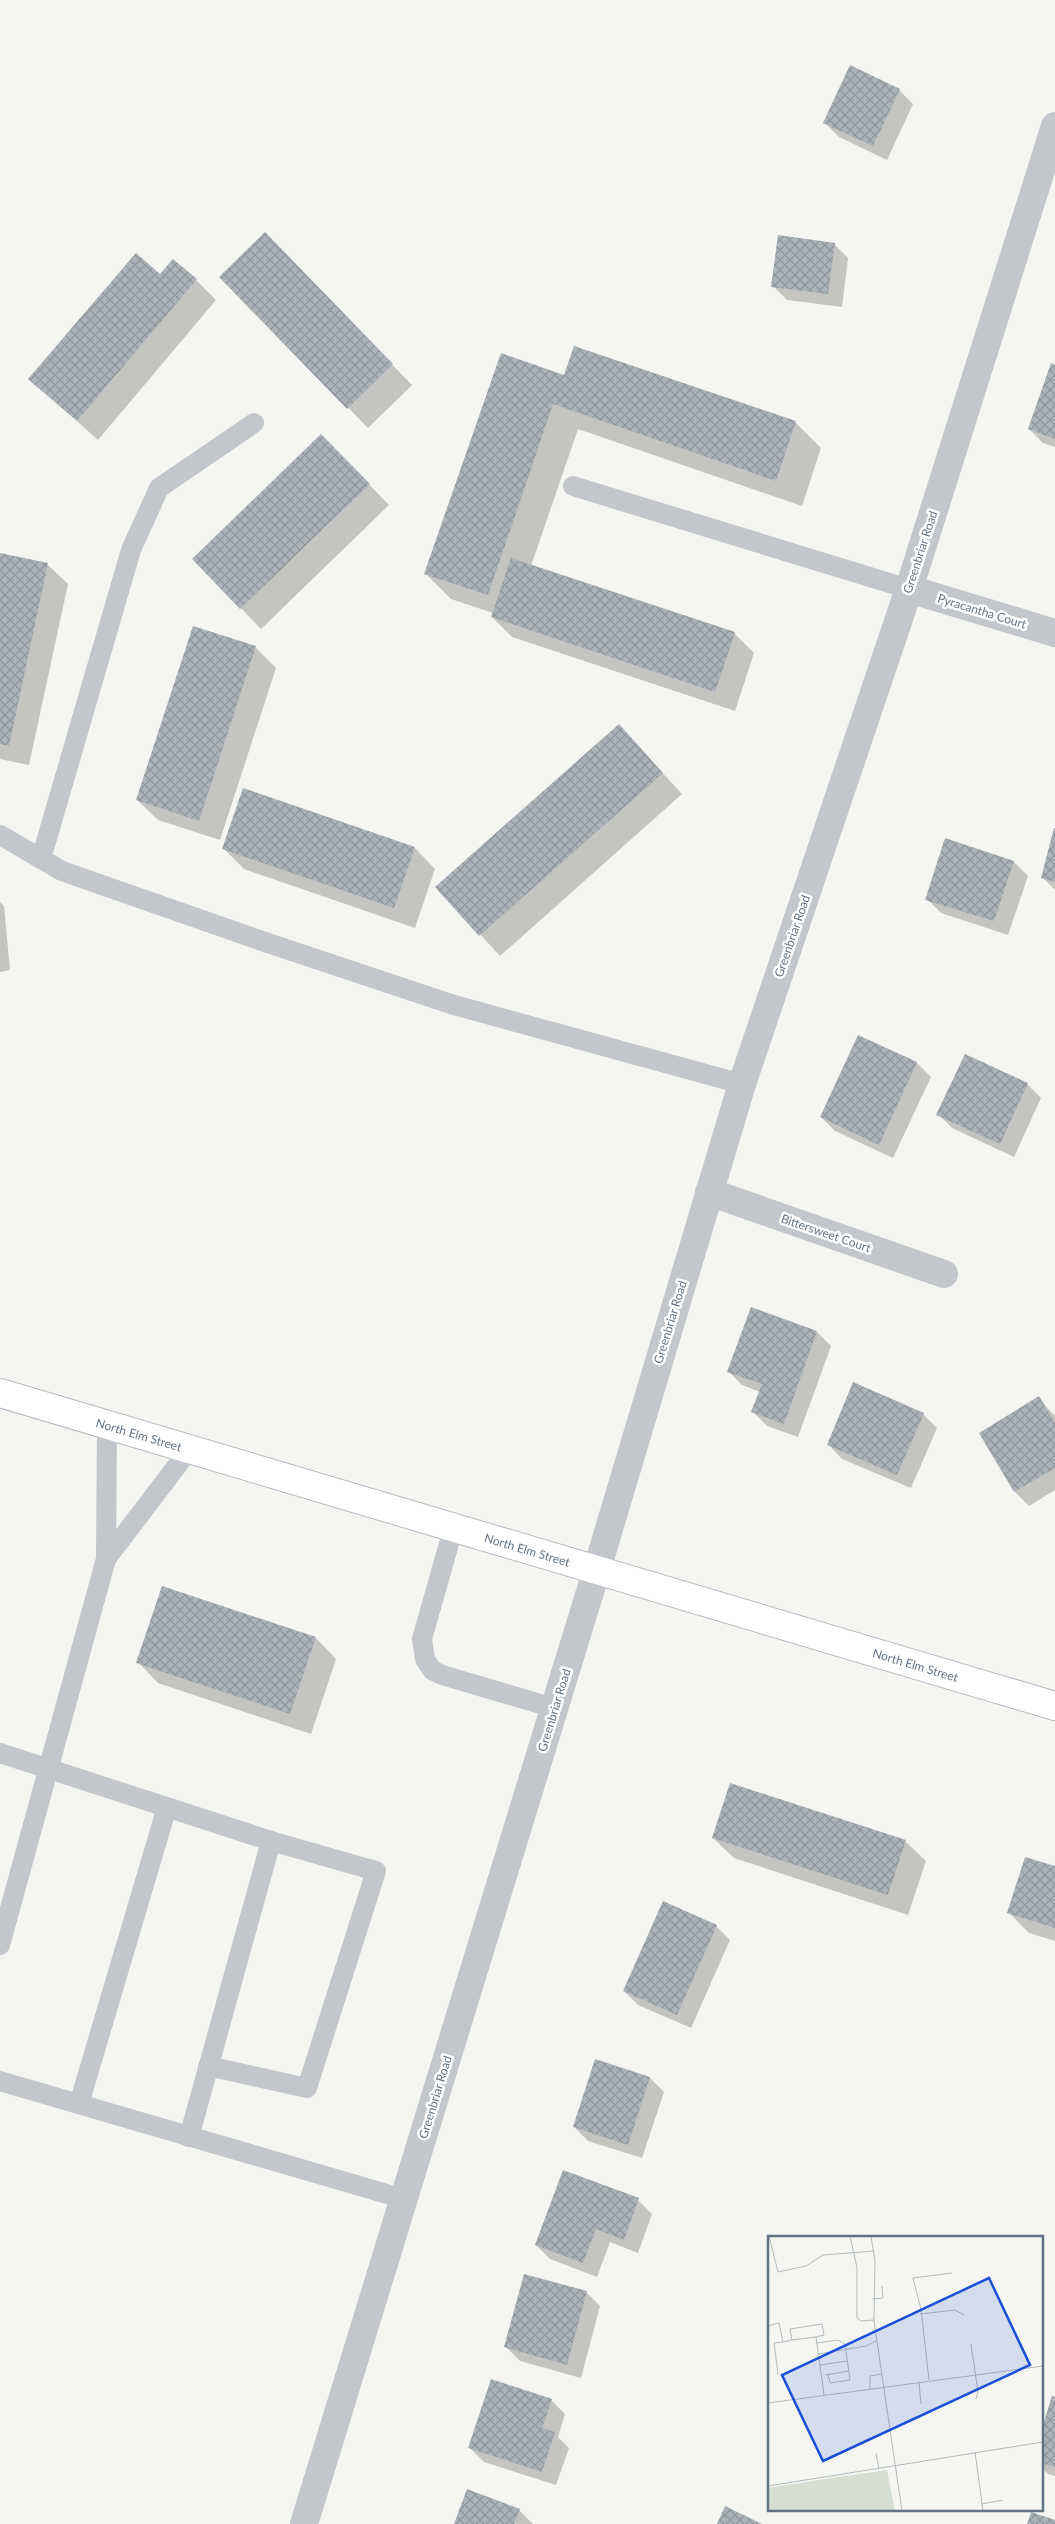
<svg xmlns="http://www.w3.org/2000/svg" width="1055" height="2524" viewBox="0 0 1055 2524" font-family="Lato,sans-serif">
  <style>
    .shadow { fill: #0003 }
    .building { fill: url(#building-cross-hatch) }
    .lines { fill: none; stroke-linecap: round; stroke-linejoin: round }
    .secondary-casing { stroke: #b5babf; stroke-width: 30 }
    .lane { stroke: #c3c6ca; stroke-width: 20 }
    .street { stroke: #c3c6ca; stroke-width: 28 }
    .secondary { stroke: #fff; stroke-width: 28 }
    .labels { text-anchor: middle; dominant-baseline: central; stroke-width: 5; stroke-linejoin: round; paint-order: stroke }
    .street-label { font-size: 12px; fill: #637384; stroke: #fff }
    .inset-road { fill: none; stroke: #b2babf; stroke-width: 1 }
    .view { fill: #1d4ed8; fill-opacity: 0.15; stroke: #1d4ed8; stroke-width: 2.5 }
    .inset-edge { fill: none; stroke: #637384; stroke-width: 2.5 }
  </style>
  <defs>
    <pattern id="building-cross-hatch" width="8" height="8" patternUnits="userSpaceOnUse" patternTransform="scale(1.25)"><rect width="8" height="8" fill="#abb2b8"/><path d="M0 0l8 8M0 8l8-8" fill="none" stroke="#8f959b"/></pattern>
  </defs>
  <rect width="100%" height="100%" fill="#f5f6f2"/>
  <!-- shadow -->
  <g class="shadow">
    <polygon points="899,90 913,104 887,160 839,137 825,123"/>
    <polygon points="834,244 848,258 842,307 787,300 773,286"/>
    <polygon points="285,254 412,385 368,428 221,277"/>
    <polygon points="160,276 196,280 216,300 98,440 30,379"/>
    <polygon points="575,347 796,423 821,448 802,506 578,429 531,566 734,633 754,653 735,711 512,637 492,617 493,613 451,599 426,574 564,376"/>
    <polygon points="1055,366 1055,447 1043,443 1029,429"/>
    <polygon points="321,435 389,505 261,629 193,559"/>
    <polygon points="0,554 47,564 68,584 29,765 0,759"/>
    <polygon points="255,647 276,668 220,840 158,820 137,800"/>
    <polygon points="619,726 682,794 500,956 437,887"/>
    <polygon points="243,790 415,848 435,869 415,928 244,869 223,848"/>
    <polygon points="1055,831 1055,890 1042,877"/>
    <polygon points="1014,862 1028,876 1008,935 941,913 927,899"/>
    <polygon points="0,902 4,906 10,970 0,972"/>
    <polygon points="859,1036 917,1063 931,1077 893,1158 835,1131 821,1117"/>
    <polygon points="1027,1084 1041,1098 1014,1157 952,1128 938,1114"/>
    <polygon points="751,1308 817,1332 831,1346 798,1437 767,1426 753,1412 760,1392 742,1385 728,1371"/>
    <polygon points="1038,1398 1055,1416 1055,1490 1029,1506 1015,1492 980,1434"/>
    <polygon points="923,1414 937,1428 911,1488 842,1459 828,1444"/>
    <polygon points="163,1587 316,1638 336,1659 311,1734 158,1683 138,1662"/>
    <polygon points="713,1838 905,1841 926,1861 908,1915 734,1858"/>
    <polygon points="1055,1867 1055,1941 1029,1933 1008,1912"/>
    <polygon points="716,1926 730,1940 691,2028 638,2005 624,1991"/>
    <polygon points="596,2060 650,2078 664,2092 642,2158 588,2141 574,2127"/>
    <polygon points="638,2200 652,2214 638,2253 610,2242 597,2277 550,2259 536,2245"/>
    <polygon points="586,2292 600,2306 581,2378 520,2361 506,2347"/>
    <polygon points="1055,2399 1055,2476 1048,2474 1041,2467 1041,2436"/>
    <polygon points="551,2400 565,2414 558,2437 569,2448 556,2485 484,2462 470,2448"/>
    <polygon points="519,2510 533,2524 455,2524"/>
  </g>
  <!-- building -->
  <g class="building">
    <polygon points="850,65 900,89 873,146 823,123"/>
    <polygon points="265,232 393,364 347,409 219,277"/>
    <polygon points="778,235 835,243 828,294 771,287"/>
    <polygon points="136,253 160,274 173,259 197,279 77,421 28,379"/>
    <polygon points="574,346 796,421 776,481 553,404 488,595 424,574 501,353 564,375"/>
    <polygon points="1051,363 1055,365 1055,439 1028,429"/>
    <polygon points="321,434 370,484 240,609 192,559"/>
    <polygon points="0,553 48,563 9,746 0,744"/>
    <polygon points="511,558 735,632 715,692 491,617"/>
    <polygon points="193,626 256,646 199,821 136,800"/>
    <polygon points="619,724 663,773 479,936 435,887"/>
    <polygon points="243,788 415,847 394,908 222,849"/>
    <polygon points="1054,828 1055,828 1055,882 1041,878"/>
    <polygon points="945,838 1014,861 994,921 925,900"/>
    <polygon points="858,1035 917,1062 879,1145 820,1117"/>
    <polygon points="965,1054 1028,1083 1000,1144 936,1115"/>
    <polygon points="751,1307 817,1331 784,1424 751,1412 762,1384 727,1372"/>
    <polygon points="853,1382 924,1413 897,1475 827,1445"/>
    <polygon points="1039,1396 1055,1423 1055,1468 1014,1492 979,1433"/>
    <polygon points="162,1586 316,1637 290,1714 136,1663"/>
    <polygon points="730,1783 906,1840 888,1895 712,1838"/>
    <polygon points="1025,1857 1055,1866 1055,1928 1007,1913"/>
    <polygon points="663,1901 717,1925 677,2015 623,1991"/>
    <polygon points="595,2059 650,2077 628,2145 573,2127"/>
    <polygon points="563,2170 639,2198 624,2240 596,2229 583,2263 535,2245"/>
    <polygon points="524,2274 587,2291 567,2365 504,2347"/>
    <polygon points="491,2379 552,2399 542,2428 555,2432 542,2472 468,2448"/>
    <polygon points="1052,2396 1055,2397 1055,2467 1041,2463 1041,2431"/>
    <polygon points="467,2489 520,2509 514,2524 454,2524"/>
    <polygon points="725,2506 762,2524 717,2524"/>
    <polygon points="1031,2512 1055,2520 1055,2524 1027,2524"/>
  </g>
  <g class="lines">
    <!-- secondary casing -->
    <g class="secondary-casing">
      <g id="secondary">
        <path id="s1" d="M 0,1393 L 1055,1706"/>
      </g>
    </g>
    <!-- lane -->
    <g class="lane">
      <polyline points="573,486 909,589"/>
      <polyline points="0,835 62,871 265,942 454,1005 742,1084"/>
      <polyline points="41,859 131,550 159,488 254,423"/>
      <polyline points="454,1526 422,1639 425,1659 432,1670 442,1675 554,1708"/>
      <polyline points="106,1559 189,1450"/>
      <polyline points="0,1753 271,1841 376,1871 307,2088 208,2066"/>
      <polyline points="0,1945 106,1559 107,1426"/>
      <polyline points="0,2081 404,2199"/>
      <polyline points="79,2104 167,1807"/>
      <polyline points="189,2137 271,1841"/>
    </g>
    <!-- street -->
    <g class="street">
      <polyline points="909,589 1055,633"/>
      <polyline points="709,1192 944,1274"/>
      <polyline points="304,2524 597,1569 742,1084 909,589 1055,126"/>
    </g>
    <!-- secondary -->
    <use href="#secondary" class="secondary"/>
  </g>
  <g class="labels">
    <!-- street labels -->
    <g class="street-label">
      <text transform="translate(920 552) rotate(-72)">Greenbriar Road</text>
      <text transform="translate(982 611) rotate(17)">Pyracantha Court</text>
      <text transform="translate(792 936) rotate(-71)">Greenbriar Road</text>
      <text transform="translate(826 1233) rotate(19)">Bittersweet Court</text>
      <text transform="translate(670 1322) rotate(-73)">Greenbriar Road</text>
      <text stroke="none"><textPath href="#s1" startOffset="145">North Elm Street</textPath></text>
      <text stroke="none"><textPath href="#s1" startOffset="550">North Elm Street</textPath></text>
      <text stroke="none"><textPath href="#s1" startOffset="955">North Elm Street</textPath></text>
      <text transform="translate(554 1710) rotate(-73)">Greenbriar Road</text>
      <text transform="translate(435 2097) rotate(-73)">Greenbriar Road</text>
    </g>
  </g>
  <!-- overview -->
  <g transform="translate(768 2236)">
    <rect width="275" height="275" fill="#f5f6f2"/>
    <path d="M 119,234 L 127,275 L 69,275 L 63,242 Z" fill="#d6ddd3"/>
    <path d="M 63,242 L 69,275 L 0,275 L 0,252 Z" fill="#d6ddd3"/>
    <path class="inset-road" d="M 1,0 L 10,36 L 38,30 L 55,19 L 106,15M 82,0 L 89,32 L 89,82 L 93,85 L 106,84M 103,0 L 107,25 L 106,85 L 134,275M 104,63 L 115,62 L 114,50M 152,78 L 187,74 L 196,79M 0,90 L 11,87 L 15,106 L 24,104M 48,101 L 24,104 L 22,93 L 54,88 L 56,99 L 48,101 L 56,159M 48,107 L 70,104 L 77,108 L 82,144 L 62,147 L 60,138M 203,108 L 210,156 L 208,163M 50,118 L 98,110 L 108,105M 52,129 L 79,125M 10,139 L 6,107 L 15,106M 57,139 L 81,135M 161,144 L 153,73 L 145,42 L 184,37M 151,146 L 153,168M 102,153 L 102,140 L 114,138M 0,167 L 275,130M 207,216 L 215,275M 108,217 L 111,233M 0,250 L 275,206M 214,268 L 235,264"/>
    <path class="view" d="M 221,42 L 262,129 L 55,225 L 14,139 Z"/>
    <rect width="275" height="275" class="inset-edge"/>
  </g>
</svg>
